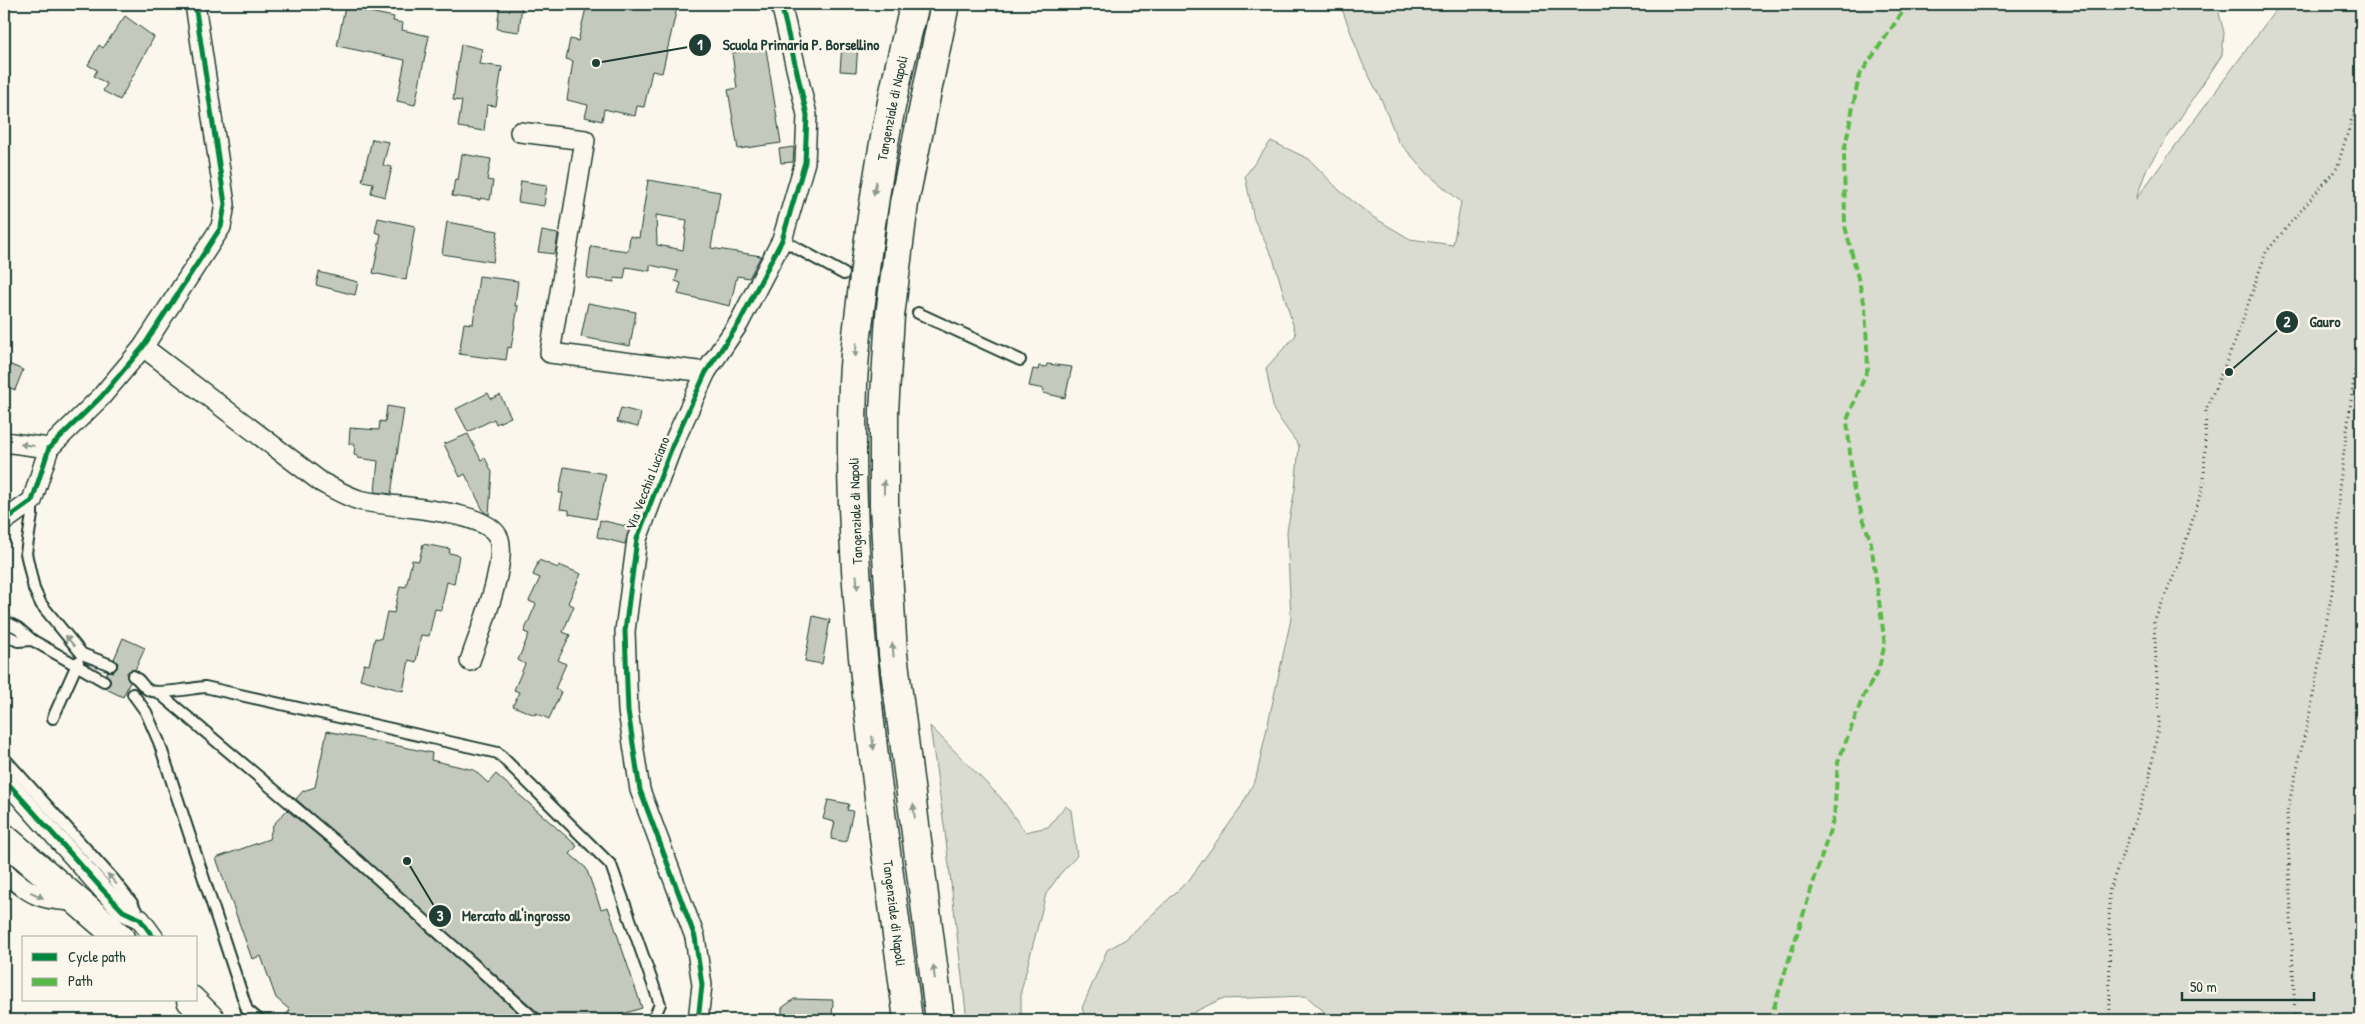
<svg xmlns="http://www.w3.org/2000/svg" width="2365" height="1024" viewBox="0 0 2365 1024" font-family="'Patrick Hand',sans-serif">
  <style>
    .green { fill: #dbdcd1; stroke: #7d8c82 }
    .building { fill: #c4c9be; stroke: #1f3d34; fill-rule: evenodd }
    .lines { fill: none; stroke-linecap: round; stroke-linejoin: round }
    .service-casing { stroke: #1f3d34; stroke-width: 14 }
    .minor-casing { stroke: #1f3d34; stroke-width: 22 }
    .primary-casing { stroke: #1f3d34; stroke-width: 31 }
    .motorway-casing { stroke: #1f3d34; stroke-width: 31 }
    .path { stroke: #1f3d34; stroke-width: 3; stroke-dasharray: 1 4; stroke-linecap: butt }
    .service { stroke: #fbf7ec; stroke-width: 10 }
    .minor { stroke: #fbf7ec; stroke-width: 19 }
    .primary { stroke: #fbf7ec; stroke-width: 28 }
    .motorway { stroke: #fbf7ec; stroke-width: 28 }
    .quiet { stroke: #58b947; stroke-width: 4; stroke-dasharray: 8 4; stroke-linecap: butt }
    .cycleway-casing { stroke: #fbf7ec; stroke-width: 8 }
    .cycleway { stroke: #00873e; stroke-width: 5 }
    .oneway { fill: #8d9a90 }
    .labels { text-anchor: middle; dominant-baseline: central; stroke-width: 5; stroke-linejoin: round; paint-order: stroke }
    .street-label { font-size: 14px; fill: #1f3d34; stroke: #fbf7ec }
    .leader { fill: none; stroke: #1f3d34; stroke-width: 2 }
    .callout-dot { fill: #1f3d34; stroke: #fbf7ec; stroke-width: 2 }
    .mark-label { font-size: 15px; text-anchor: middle; font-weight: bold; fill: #fff }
    .callout-label { font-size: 15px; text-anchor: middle; font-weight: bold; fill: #1f3d34; stroke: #fbf7ec; stroke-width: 5; stroke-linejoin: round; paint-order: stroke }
  </style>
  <rect width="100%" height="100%" fill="#fbf7ec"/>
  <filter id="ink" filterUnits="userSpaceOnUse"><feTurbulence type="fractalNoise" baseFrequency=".02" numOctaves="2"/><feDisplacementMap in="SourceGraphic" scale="10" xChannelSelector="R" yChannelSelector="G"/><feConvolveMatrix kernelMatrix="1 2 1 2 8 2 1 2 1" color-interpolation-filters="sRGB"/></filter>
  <g filter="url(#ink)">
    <!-- green -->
    <g class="green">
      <polygon points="1340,4 2223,4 2219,13 2224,33 2222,55 2147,168 2136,199 2280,4 2361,4 2361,1020 1334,1020 1306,996 1221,999 1178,1020 1086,1020 1082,1008 1107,950 1126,939 1189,880 1240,809 1256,778 1291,619 1287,531 1295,489 1299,446 1274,411 1266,368 1296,335 1273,258 1254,219 1245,176 1271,141 1309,159 1340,191 1373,217 1410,239 1453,245 1461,202 1428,174 1398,141 1382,101 1362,62"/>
      <polygon points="930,726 1001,798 1025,832 1048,827 1065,806 1071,810 1077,856 1060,874 1046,894 1021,991 1021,1020 967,1020 945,832"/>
    </g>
    <!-- building -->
    <g class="building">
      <polygon points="500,4 522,4 519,32 497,29"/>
      <polygon points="587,4 660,4 677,8 662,73 652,71 644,107 637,106 635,116 604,109 602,121 585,117 588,105 567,100 573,61 566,59 570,39 578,41"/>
      <polygon points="345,7 394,17 393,21 403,23 402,30 429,36 415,105 397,101 405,60 337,46"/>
      <polygon points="125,16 154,37 120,100 103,91 107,84 94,76 97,70 88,65 99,45 103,48"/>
      <polygon points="461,44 482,49 479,64 502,67 496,106 487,105 484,131 458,127 462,101 453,100"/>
      <polygon points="842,44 858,45 856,72 840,71"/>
      <polygon points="755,49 766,49 781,143 738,149 728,90 737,88 732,53"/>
      <polygon points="372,139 389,142 383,165 392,167 385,197 371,193 373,183 362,181"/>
      <polygon points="794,147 793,162 781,163 779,149"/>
      <polygon points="462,154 491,159 487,180 493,181 490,200 480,198 480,200 452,196 455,179 458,180"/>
      <path d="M 648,180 L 720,192 L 711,248 L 761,256 L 749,278 L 737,276 L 730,306 L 678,294 L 681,283 L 675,281 L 678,271 L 650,265 L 650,271 L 626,267 L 624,279 L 614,278 L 614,282 L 587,278 L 591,246 L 628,251 L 630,236 L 639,238 ZM 656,215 L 687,220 L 683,250 L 657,245 Z"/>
      <polygon points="521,181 547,185 544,206 518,202"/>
      <polygon points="378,218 415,226 406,280 373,273 381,234 375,232"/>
      <polygon points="447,222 498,231 493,262 442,254"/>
      <polygon points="542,231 558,234 555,254 538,252"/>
      <polygon points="319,272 358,282 355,295 316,285"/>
      <polygon points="479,276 518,281 515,306 518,306 511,348 508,347 506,360 459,354 464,323 473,324"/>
      <polygon points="588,303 636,312 630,346 581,337"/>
      <polygon points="4,362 23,370 15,390 4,385"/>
      <polygon points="1047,364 1072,367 1065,398 1043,393 1044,389 1029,386 1033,369 1038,370 1039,366 1046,367"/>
      <polygon points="488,393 491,399 500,395 511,417 496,424 494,419 468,432 456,409"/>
      <polygon points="387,406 404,409 391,494 375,492 378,461 358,458 358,456 354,455 355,444 349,444 350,428 379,430 380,421 385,422"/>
      <polygon points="621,408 641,413 638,427 617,422"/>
      <polygon points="468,434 481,460 485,458 492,472 489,515 484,512 465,474 460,477 444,444"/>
      <polygon points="564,467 606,474 596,519 569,514 569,510 560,509 563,493 559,493"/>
      <polygon points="600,520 630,527 625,544 597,537"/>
      <polygon points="423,544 450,549 449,553 459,555 454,584 447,582 441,610 435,609 429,636 421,635 416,662 409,660 403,691 360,679 364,664 369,665 375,638 381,639 387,612 394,613 400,586 406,587 412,560 419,561"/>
      <polygon points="539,560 558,568 559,565 581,574 568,603 574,606 563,632 570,635 558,660 566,664 555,689 561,692 549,719 536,713 535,715 513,706 519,692 514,690 525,664 518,660 529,634 524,632 536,604 529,601 540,578 533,575"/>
      <polygon points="813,616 830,620 822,664 805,661"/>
      <polygon points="123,638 145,648 135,670 130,670 127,673 130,682 123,697 104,688 110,684 110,678 106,674 108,671 113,672 117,668 118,663 114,659"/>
      <polygon points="327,731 432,753 431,760 474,770 488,783 496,774 577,846 570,854 586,868 601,909 608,907 642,1008 603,1020 543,1020 541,1015 296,799 303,791 315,787"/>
      <polygon points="828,800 849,804 847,810 853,811 846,842 831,839 835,822 823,819"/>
      <polygon points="287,810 344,857 526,1020 281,1020 290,1010 276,998 261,956 252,959 216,858 269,839 273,825"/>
      <polygon points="794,999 833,1000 832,1020 782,1020 782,1008"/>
    </g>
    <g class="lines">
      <!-- service casing -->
      <g class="service-casing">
        <g id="service">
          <polyline points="782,240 844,274"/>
          <polyline points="918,313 1020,360"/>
          <polyline points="32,501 32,515 26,553 34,589 41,604 82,654 111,665"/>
          <polyline points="4,621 18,628 32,640"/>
          <polyline points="4,634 18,641 32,640 104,681"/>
          <path d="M 133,676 C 140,679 141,685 147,689 C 155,696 192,688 205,687 L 498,753 L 611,865 L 660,1004 L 653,1020"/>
          <polyline points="159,693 348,852 536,1020"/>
          <polyline points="133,694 146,712 159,742 247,1010 259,1020"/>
          <polyline points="53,718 78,662"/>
          <polyline points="4,758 114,880 132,903 140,918"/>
        </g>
      </g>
      <!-- minor casing -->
      <g class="minor-casing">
        <g id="minor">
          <polyline points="520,132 585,140 550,353 706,372"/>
          <path d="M 143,347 L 321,482 C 334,489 346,496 359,500 C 388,508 489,508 499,539 C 507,565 479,634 470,661"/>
          <polyline points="4,442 49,448"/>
          <polyline points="4,521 32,501 49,448 101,397 143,347 221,227 225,204 195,4"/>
          <polyline points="4,779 103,890 123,911 140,919 154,938"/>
          <path d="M 4,872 C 31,895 40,900 76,901"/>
          <polyline points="698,1020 702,985 695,937 640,790 628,711 625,631 637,539 673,444 706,372 739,323 782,240 805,162 807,115 781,4"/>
        </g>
      </g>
      <!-- primary casing -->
      <g class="primary-casing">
        <g id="primary">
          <polyline points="4,838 120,938"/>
          <polyline points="191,1000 211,1020"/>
        </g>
      </g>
      <!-- motorway casing -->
      <g class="motorway-casing">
        <g id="motorway">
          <path id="s1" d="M 908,1020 C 882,810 845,598 853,385 C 854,349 860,313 864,277 C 875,185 891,93 915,4"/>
          <polyline points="940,1020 893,654 884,506 884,411 890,316 904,203 945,4"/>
        </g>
      </g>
      <!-- path -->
      <g class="path">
        <polyline points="2110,1020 2109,891 2149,782 2159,722 2154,622 2178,566 2204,483 2206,409 2235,342 2266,252 2337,168 2361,88"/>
        <polyline points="2295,1020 2287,812 2311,707 2337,564 2339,488 2361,328"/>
      </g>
      <!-- service -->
      <use href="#service" class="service"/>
      <!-- minor -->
      <use href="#minor" class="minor"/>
      <!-- primary -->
      <use href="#primary" class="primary"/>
      <!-- motorway -->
      <use href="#motorway" class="motorway"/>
      <!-- quiet -->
      <polyline class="quiet" points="1770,1020 1834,817 1838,762 1863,697 1878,671 1885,644 1871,543 1853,486 1847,420 1868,368 1865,306 1845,226 1844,152 1859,76 1908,4"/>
      <!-- cycleway casing -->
      <g class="cycleway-casing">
        <g id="cycleway">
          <polyline points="4,521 32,501 49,448 101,397 143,347 221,227 225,204 195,4"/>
          <polyline points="4,779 103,890 123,911 140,919 154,938"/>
          <polyline points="698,1020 702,985 695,937 640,790 628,711 625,631 637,539 673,444 706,372 739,323 782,240 805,162 807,115 781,4"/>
        </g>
      </g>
      <!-- cycleway -->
      <use href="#cycleway" class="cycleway"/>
    </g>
    <!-- one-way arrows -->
    <defs><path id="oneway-solid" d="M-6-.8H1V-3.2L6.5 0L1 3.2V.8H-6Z" transform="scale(1.25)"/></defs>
    <g class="oneway">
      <use href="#oneway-solid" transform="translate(875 188) rotate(101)"/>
      <use href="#oneway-solid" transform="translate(856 350) rotate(95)"/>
      <use href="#oneway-solid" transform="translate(27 445) rotate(-172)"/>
      <use href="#oneway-solid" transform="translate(884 487) rotate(-90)"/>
      <use href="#oneway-solid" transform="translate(857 582) rotate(86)"/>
      <use href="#oneway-solid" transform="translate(70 641) rotate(-130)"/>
      <use href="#oneway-solid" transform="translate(893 650) rotate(-95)"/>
      <use href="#oneway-solid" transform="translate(873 743) rotate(83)"/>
      <use href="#oneway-solid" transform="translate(914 811) rotate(-97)"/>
      <use href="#oneway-solid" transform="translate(112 879) rotate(-131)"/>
      <use href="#oneway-solid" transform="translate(37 895) rotate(25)"/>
      <use href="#oneway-solid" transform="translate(934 972) rotate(-97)"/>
    </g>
  </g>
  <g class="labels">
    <!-- street labels -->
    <g class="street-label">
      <text stroke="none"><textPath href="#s1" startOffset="918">Tangenziale di Napoli</textPath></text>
      <text transform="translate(647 483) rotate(-69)">Via Vecchia Luciano</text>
      <text transform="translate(855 511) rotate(-92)">Tangenziale di Napoli</text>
      <text transform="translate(895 913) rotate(83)">Tangenziale di Napoli</text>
    </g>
  </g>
  <!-- callouts -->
  <path class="leader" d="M596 63L700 45M2229 372L2287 322M407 861L440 916"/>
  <g class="callout-dot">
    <circle cx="596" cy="63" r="5"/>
    <circle cx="2229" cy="372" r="5"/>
    <circle cx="407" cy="861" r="5"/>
    <circle cx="700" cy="45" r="12"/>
    <circle cx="2287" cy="322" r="12"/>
    <circle cx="440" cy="916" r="12"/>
  </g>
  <g class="mark-label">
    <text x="700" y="50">1</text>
    <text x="2287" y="327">2</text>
    <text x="440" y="921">3</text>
  </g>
  <g class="callout-label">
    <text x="801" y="50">Scuola Primaria P. Borsellino</text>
    <text x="2325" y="327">Gauro</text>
    <text x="516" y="921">Mercato all'ingrosso</text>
  </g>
  <!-- margin -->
  <rect width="2365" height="1024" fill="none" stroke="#fbf7ec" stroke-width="20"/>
  <rect x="10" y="10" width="2345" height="1004" fill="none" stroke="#1f3d34" stroke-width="2" filter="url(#ink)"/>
  <!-- legend -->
  <rect x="22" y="936" width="175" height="65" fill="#fbf7ec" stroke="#a3ada2"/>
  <rect x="32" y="953" width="25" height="8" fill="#00873e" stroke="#a3ada2"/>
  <text x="68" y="962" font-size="15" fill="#1f3d34">Cycle path</text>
  <rect x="32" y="978" width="25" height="8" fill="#58b947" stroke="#a3ada2"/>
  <text x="68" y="986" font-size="15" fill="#1f3d34">Path</text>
  <!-- scale -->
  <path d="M2182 992v8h132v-8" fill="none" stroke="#1f3d34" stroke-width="2.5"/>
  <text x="2190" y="992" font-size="15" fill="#1f3d34" stroke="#fbf7ec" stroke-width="4" paint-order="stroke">50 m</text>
</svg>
